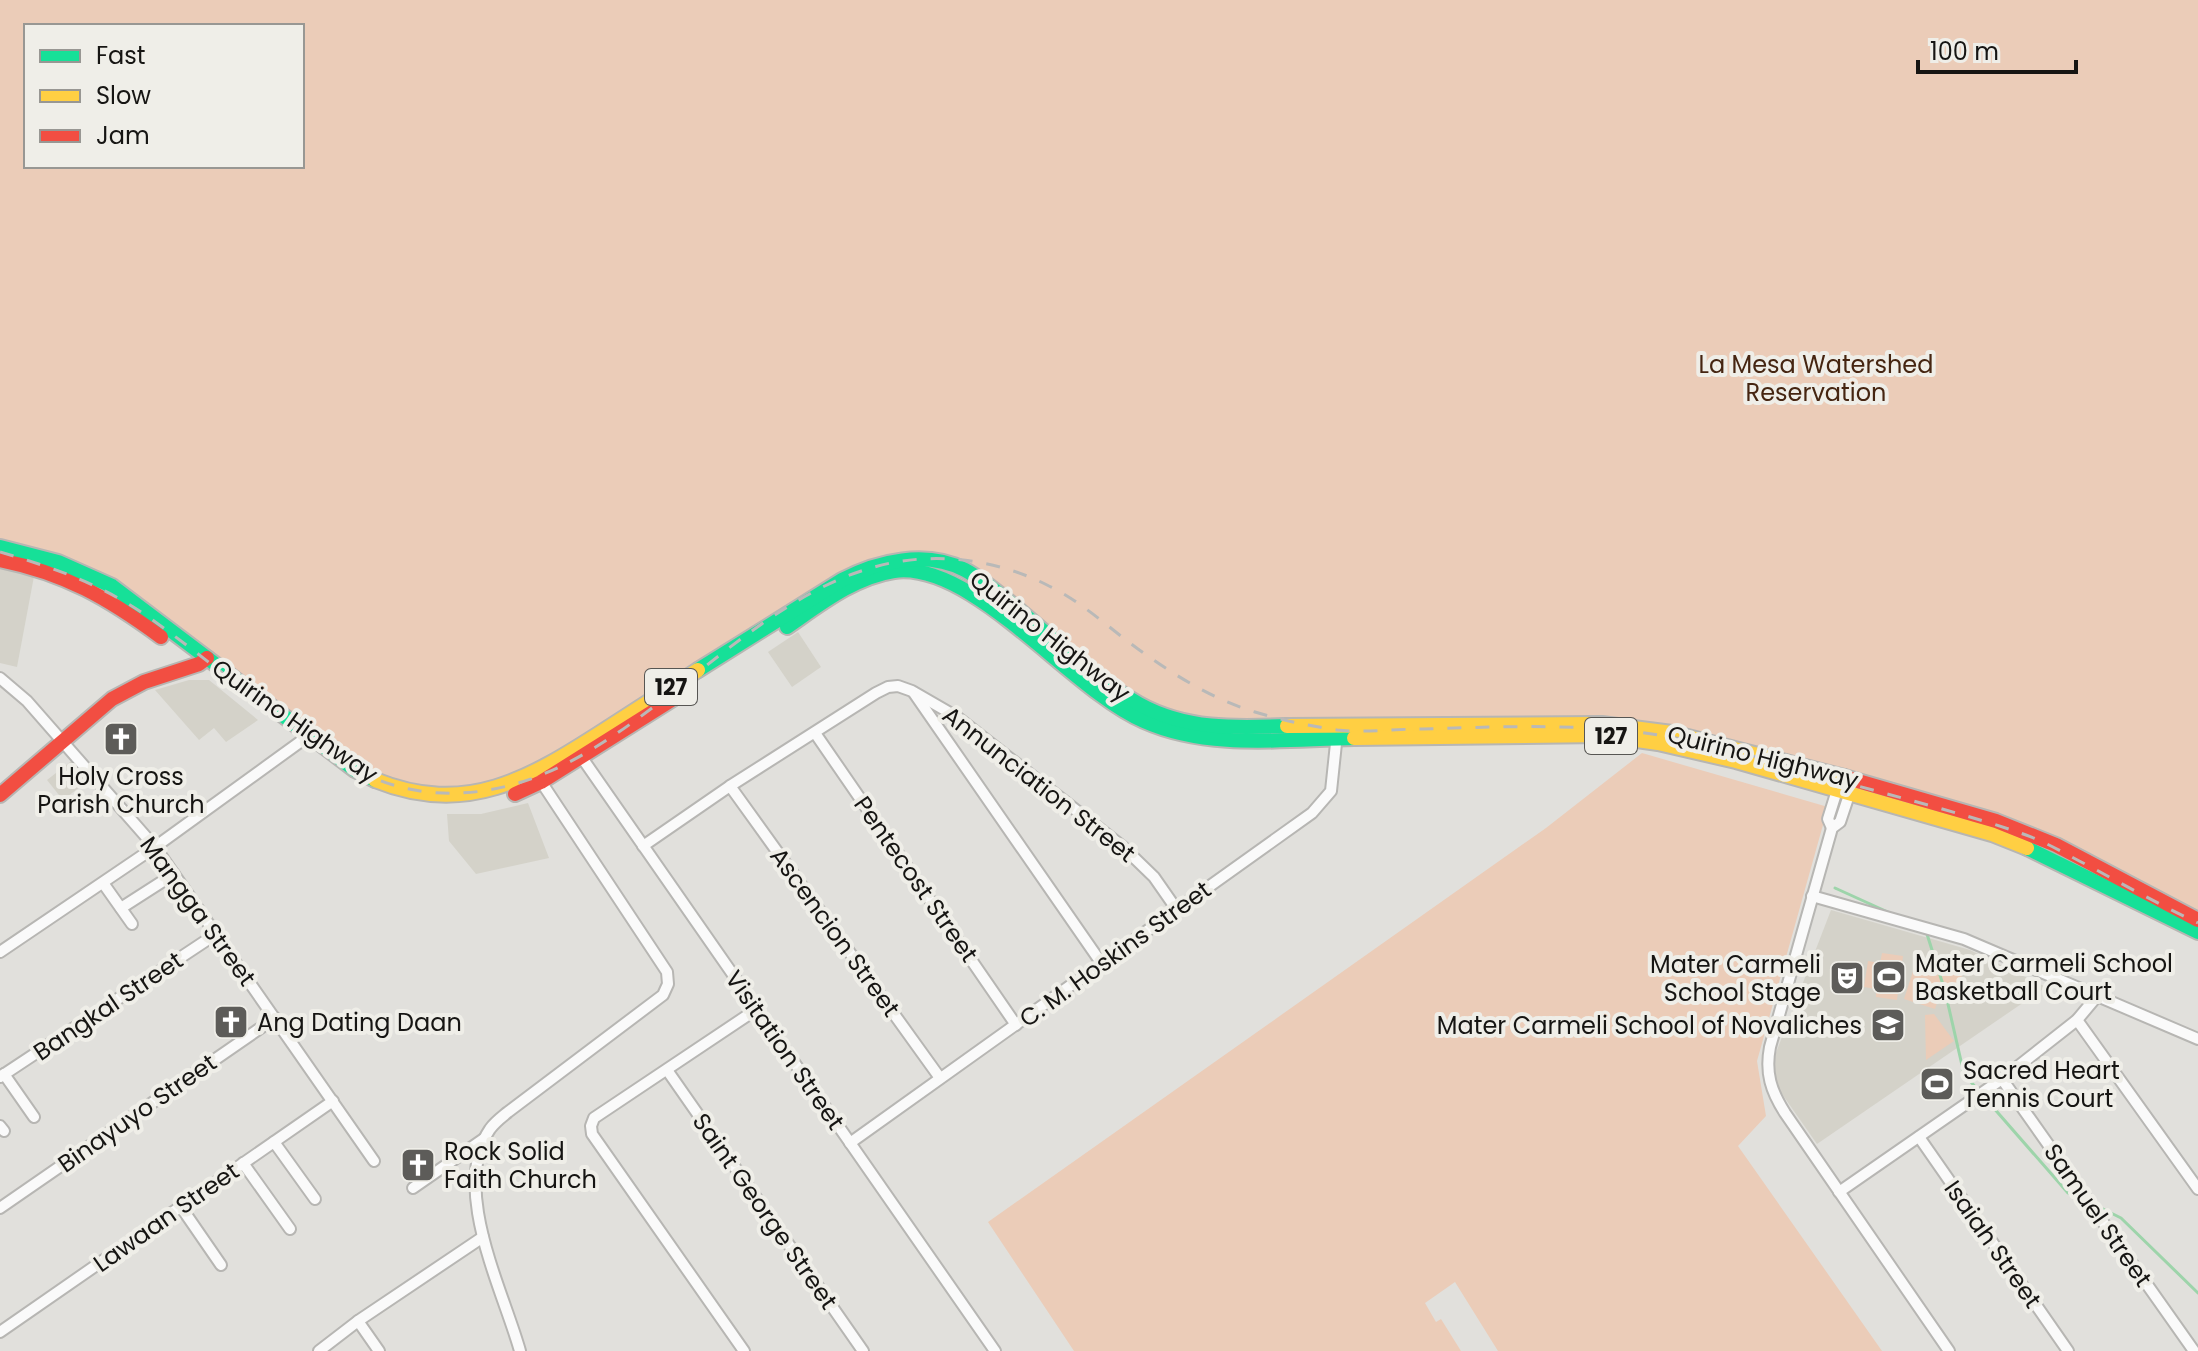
<svg xmlns="http://www.w3.org/2000/svg" width="2198" height="1351" viewBox="0 0 2198 1351" font-family="Poppins,sans-serif">
  <style>
    .built { fill: #d4d2c9 }
    .green { fill: #ebccb8; fill-rule: evenodd }
    .lines { fill: none; stroke-linecap: round; stroke-linejoin: round }
    .stream { stroke: #9dd4aa; stroke-width: 3 }
    .street-casing { stroke: #b7b6b3; stroke-width: 14 }
    .fast-casing { stroke: #b7b6b3; stroke-width: 18 }
    .slow-casing { stroke: #b7b6b3; stroke-width: 18 }
    .jam-casing { stroke: #b7b6b3; stroke-width: 18 }
    .street { stroke: #fafafa; stroke-width: 10 }
    .fast { stroke: #16e098; stroke-width: 14 }
    .slow { stroke: #ffcf43; stroke-width: 14 }
    .jam { stroke: #f24e42; stroke-width: 14 }
    .rail { stroke: #b9b9b8; stroke-width: 3; stroke-dasharray: 14 14; stroke-linecap: butt }
    .labels { text-anchor: middle; dominant-baseline: central; stroke-width: 8; stroke-linejoin: round; paint-order: stroke }
    .shield { fill: #efeee8; stroke: #575653; stroke-width: 2 }
    .shield-label { font-size: 22px; font-weight: bold; fill: #161513 }
    .park-label { font-size: 24px; fill: #452511; stroke: #efeee8 }
    .street-label { font-size: 24px; fill: #161513; stroke: #efeee8 }
    .poi-label { font-size: 24px; fill: #161513; stroke: #efeee8; text-anchor: start }
  </style>
  <rect width="100%" height="100%" fill="#e1e0dc"/>
  <!-- built -->
  <g class="built">
    <polygon points="0,565 35,571 17,667 0,663"/>
    <polygon points="798,632 821,667 792,687 768,652"/>
    <polygon points="189,680 209,680 258,720 226,742 214,728 199,740 155,690"/>
    <polygon points="74,759 90,779 63,800 47,780"/>
    <polygon points="528,803 549,858 476,874 449,841 447,814 481,814"/>
    <polygon points="1831,910 1970,950 2046,987 1817,1144 1775,1084 1772,1063"/>
  </g>
  <!-- green -->
  <g class="green">
    <path d="M 0,0 L 2198,0 L 2198,920 L 2056,845 L 1738,748 L 1237,728 L 1164,715 L 994,597 L 948,568 L 864,573 L 513,788 L 391,792 L 108,591 L 0,555 ZM 26,26 L 302,26 L 302,166 L 26,166 Z"/>
    <polygon points="1642,753 1828,807 1757,1061 1766,1116 1738,1146 1882,1351 1498,1351 1455,1282 1425,1303 1436,1322 1441,1319 1461,1351 1074,1351 988,1222 1546,828"/>
    <polygon points="1882,953 1903,956 1897,1000 1876,997 1876,989 1864,987 1868,961 1880,963"/>
    <polygon points="1916,962 1932,967 1934,963 1963,972 1956,994 1939,989 1941,991 1935,1009 1904,999"/>
    <polygon points="1934,1014 1954,1041 1926,1060 1925,1015"/>
  </g>
  <g class="lines">
    <!-- stream -->
    <g class="stream">
      <polyline points="1835,888 1890,913"/>
      <polyline points="1926,931 1945,991 1964,1074 2068,1193 2081,1199"/>
      <polyline points="2095,1205 2121,1218 2198,1293"/>
    </g>
    <!-- street casing -->
    <g class="street-casing">
      <g id="street">
        <polyline points="0,678 27,701 155,847 374,1161"/>
        <polyline points="914,693 1102,964"/>
        <polyline points="815,733 1016,1025"/>
        <polyline points="578,752 995,1351"/>
        <polyline points="730,786 940,1078"/>
        <path d="M 1851,789 L 1840,822 L 1832,828 L 1770,1047 C 1765,1073 1771,1091 1785,1113 L 1949,1351"/>
        <polyline points="1832,828 1828,819 1839,784"/>
        <polyline points="643,846 730,786 876,693 888,687 898,686 912,691 957,717 1123,847 1154,877 1177,910"/>
        <polyline points="103,883 132,924"/>
        <polyline points="1812,896 1964,939 2198,1039"/>
        <polyline points="121,908 174,874"/>
        <polyline points="0,952 155,847 300,742 306,733"/>
        <polyline points="2077,1020 2198,1189"/>
        <polyline points="667,1070 863,1351"/>
        <polyline points="4,1074 34,1117"/>
        <polyline points="0,1077 216,934"/>
        <polyline points="2002,1079 2194,1351"/>
        <polyline points="0,1126 4,1131"/>
        <polyline points="1919,1137 2068,1351"/>
        <polyline points="274,1142 315,1199"/>
        <polyline points="850,1143 1312,813 1331,791 1337,734"/>
        <polyline points="243,1163 290,1229"/>
        <polyline points="413,1188 485,1138"/>
        <polyline points="1839,1192 2002,1079 2077,1020 2098,995"/>
        <polyline points="181,1207 221,1265"/>
        <polyline points="0,1208 275,1018"/>
        <polyline points="358,1321 379,1351"/>
        <polyline points="0,1332 333,1101"/>
        <polyline points="319,1351 358,1321 483,1237"/>
        <path d="M 520,1351 C 503,1290 450,1188 490,1129 C 495,1122 502,1117 508,1112 L 663,995 L 668,984 L 667,972 L 538,777"/>
        <polyline points="744,1351 592,1134 591,1126 594,1118 757,1009"/>
      </g>
    </g>
    <!-- fast casing -->
    <g class="fast-casing">
      <g id="fast">
        <polyline points="0,547 58,562 112,586 355,770 375,780"/>
        <path d="M 787,627 C 819,605 854,577 894,571 C 973,560 1071,690 1144,721 C 1209,750 1286,739 1354,738"/>
        <path d="M 698,670 L 842,580 C 878,561 926,550 965,570 C 982,579 999,594 1014,606 C 1054,639 1093,678 1139,704 C 1186,730 1235,728 1287,726"/>
        <polyline points="2027,848 2198,932"/>
      </g>
    </g>
    <!-- slow casing -->
    <g class="slow-casing">
      <g id="slow">
        <polyline points="1287,726 1602,724 1672,733 1844,777"/>
        <polyline points="1354,738 1602,735 1658,743 1736,761 1992,834 2027,848"/>
        <path d="M 375,780 C 466,817 529,779 605,730 C 636,710 667,690 698,670"/>
      </g>
    </g>
    <!-- jam casing -->
    <g class="jam-casing">
      <g id="jam">
        <path d="M 0,560 C 65,573 108,598 161,637"/>
        <polyline points="1844,777 1996,821 2056,845 2198,920"/>
        <polyline points="515,794 541,782 673,699"/>
        <polyline points="0,795 112,699 144,682 199,664 207,658"/>
      </g>
    </g>
    <!-- street -->
    <use href="#street" class="street"/>
    <!-- fast -->
    <use href="#fast" class="fast"/>
    <!-- slow -->
    <use href="#slow" class="slow"/>
    <!-- jam -->
    <use href="#jam" class="jam"/>
    <!-- rail -->
    <path class="rail" d="M 0,552 C 54,568 96,582 144,614 C 190,646 234,683 279,717 C 324,752 369,786 428,792 C 616,811 724,593 896,562 C 948,553 1003,562 1049,586 C 1082,602 1109,628 1138,649 C 1174,675 1212,699 1255,712 C 1282,720 1309,726 1337,730 C 1365,733 1394,729 1422,729 C 1490,727 1560,724 1628,731 C 1700,738 1770,761 1840,781 C 1900,798 1967,814 2026,835 C 2048,843 2069,856 2091,867 C 2126,886 2162,906 2198,923"/>
  </g>
  <!-- icons -->
  <defs>
    <g id="church-square" transform="scale(1.8)"><rect x="-9" y="-9" width="18" height="18" rx="4" fill="#5d5c59" stroke="#efeee8"/><path d="M-1.2-6h2.4v3.5h3.3v2.4h-3.3V6h-2.4V-.1h-3.3v-2.4h3.3Z" fill="#fff"/></g>
    <g id="stadium-square" transform="scale(1.8)"><rect x="-9" y="-9" width="18" height="18" rx="4" fill="#5d5c59" stroke="#efeee8"/><path d="M0-5a6.5 5 0 1 0 0 10a6.5 5 0 1 0 0-10ZM-3.5-1.8h7v3.6h-7Z" fill="#fff"/></g>
    <g id="theatre-square" transform="scale(1.8)"><rect x="-9" y="-9" width="18" height="18" rx="4" fill="#5d5c59" stroke="#efeee8"/><path d="M-5-5.5Q0-4 5-5.5V0Q5 5 0 6Q-5 5-5 0ZM-3.3-2.5H-1v1.5H-3.3ZM1-2.5H3.3v1.5H1ZM-2.8 1Q0 5.5 2.8 1Z" fill="#fff"/></g>
    <g id="school-square" transform="scale(1.8)"><rect x="-9" y="-9" width="18" height="18" rx="4" fill="#5d5c59" stroke="#efeee8"/><path d="M0-5L7-2L0 1L-7-2ZM-4 1L0 2.5L4 1V4Q0 6-4 4Z" fill="#fff"/></g>
  </defs>
  <g fill-rule="evenodd">
    <use href="#church-square" x="121" y="739"/>
    <use href="#stadium-square" x="1889" y="977"/>
    <use href="#theatre-square" x="1847" y="978"/>
    <use href="#church-square" x="231" y="1022"/>
    <use href="#school-square" x="1888" y="1025"/>
    <use href="#stadium-square" x="1937" y="1084"/>
    <use href="#church-square" x="418" y="1165"/>
  </g>
  <g class="labels">
    <!-- shield labels -->
    <g class="shield">
      <rect x="645" y="669" width="52" height="36" rx="6"/>
      <rect x="1585" y="718" width="52" height="36" rx="6"/>
    </g>
    <g class="shield-label">
      <text x="671" y="687">127</text>
      <text x="1611" y="736">127</text>
    </g>
    <!-- park labels -->
    <g class="park-label">
      <text x="1816" y="364">La Mesa Watershed<tspan x="1816" dy="28">Reservation</tspan></text>
    </g>
    <!-- street labels -->
    <g class="street-label">
      <text transform="translate(1050 636) rotate(38)">Quirino Highway</text>
      <text transform="translate(295 721) rotate(35)">Quirino Highway</text>
      <text transform="translate(1763 757) rotate(14)">Quirino Highway</text>
      <text transform="translate(1039 784) rotate(38)">Annunciation Street</text>
      <text transform="translate(916 879) rotate(55)">Pentecost Street</text>
      <text transform="translate(198 911) rotate(54)">Mangga Street</text>
      <text transform="translate(835 932) rotate(54)">Ascencion Street</text>
      <text transform="translate(1115 954) rotate(-36)">C. M. Hoskins Street</text>
      <text transform="translate(108 1006) rotate(-34)">Bangkal Street</text>
      <text transform="translate(785 1050) rotate(55)">Visitation Street</text>
      <text transform="translate(137 1113) rotate(-35)">Binayuyo Street</text>
      <text transform="translate(765 1211) rotate(55)">Saint George Street</text>
      <text transform="translate(2098 1215) rotate(55)">Samuel Street</text>
      <text transform="translate(166 1217) rotate(-35)">Lawaan Street</text>
      <text transform="translate(1993 1244) rotate(55)">Isaiah Street</text>
    </g>
    <!-- poi labels -->
    <g class="poi-label">
      <text x="121" y="776" text-anchor="middle">Holy Cross<tspan x="121" dy="28">Parish Church</tspan></text>
      <text x="1915" y="963">Mater Carmeli School<tspan x="1915" dy="28">Basketball Court</tspan></text>
      <text x="1821" y="964" text-anchor="end">Mater Carmeli<tspan x="1821" dy="28">School Stage</tspan></text>
      <text x="257" y="1022">Ang Dating Daan</text>
      <text x="1862" y="1025" text-anchor="end">Mater Carmeli School of Novaliches</text>
      <text x="1963" y="1070">Sacred Heart<tspan x="1963" dy="28">Tennis Court</tspan></text>
      <text x="444" y="1151">Rock Solid<tspan x="444" dy="28">Faith Church</tspan></text>
    </g>
  </g>
  <!-- legend -->
  <rect x="24" y="24" width="280" height="144" fill="#efeee8" stroke="#989793" stroke-width="2"/>
  <rect x="40" y="50" width="40" height="12" fill="#16e098" stroke="#989793" stroke-width="2"/>
  <text x="96" y="64" font-size="24" fill="#161513">Fast</text>
  <rect x="40" y="90" width="40" height="12" fill="#ffcf43" stroke="#989793" stroke-width="2"/>
  <text x="96" y="104" font-size="24" fill="#161513">Slow</text>
  <rect x="40" y="130" width="40" height="12" fill="#f24e42" stroke="#989793" stroke-width="2"/>
  <text x="96" y="144" font-size="24" fill="#161513">Jam</text>
  <!-- scale -->
  <path d="M1918 60v12h158v-12" fill="none" stroke="#161513" stroke-width="4"/>
  <text x="1930" y="60" font-size="24" fill="#161513" stroke="#efeee8" stroke-width="6" paint-order="stroke">100 m</text>
</svg>
